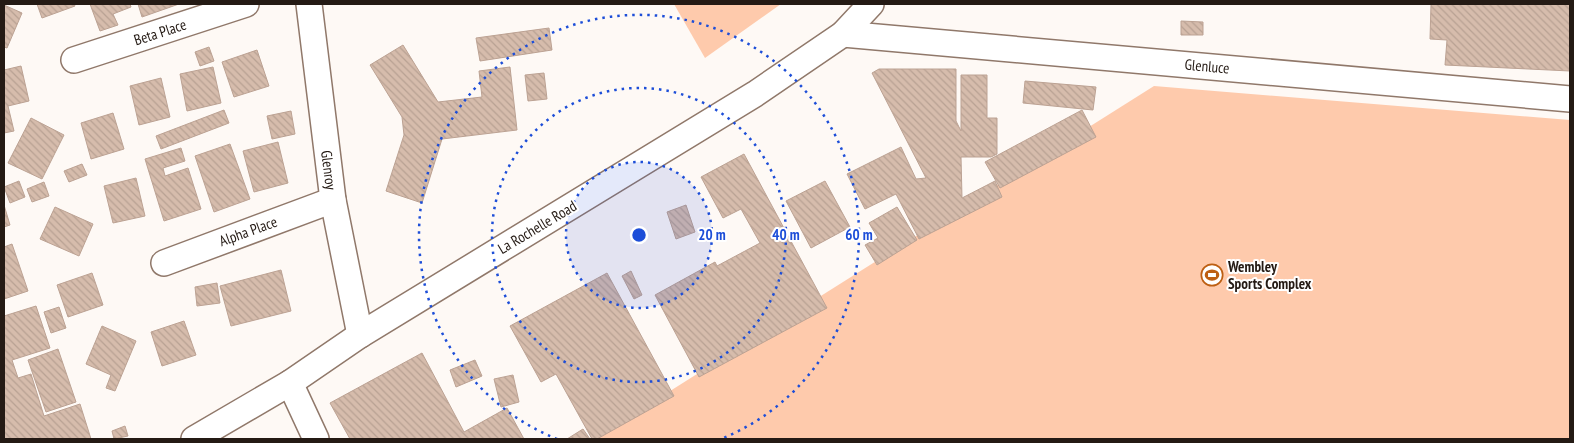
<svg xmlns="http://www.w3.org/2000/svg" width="1574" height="443" viewBox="0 0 1574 443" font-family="'PT Sans Narrow',sans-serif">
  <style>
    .park { fill: #fecaac }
    .building { fill: url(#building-back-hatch); stroke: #bca293 }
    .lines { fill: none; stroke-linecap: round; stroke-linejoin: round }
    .minor-casing { stroke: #90786a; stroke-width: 28 }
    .minor { stroke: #fff; stroke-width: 25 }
    .ring { fill: none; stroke: #1d4ed8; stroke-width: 2.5; stroke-dasharray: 2.5 5 }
    .labels { text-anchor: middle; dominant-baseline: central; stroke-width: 4; stroke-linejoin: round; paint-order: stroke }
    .street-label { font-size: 15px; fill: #241a14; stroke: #fff }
    .poi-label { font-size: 15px; font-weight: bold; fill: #241a14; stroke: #fff; text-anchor: start }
    .centre { fill: #1d4ed8; stroke: #fff; stroke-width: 2.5 }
    .ring-label { font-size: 15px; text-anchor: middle; font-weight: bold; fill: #1d4ed8; stroke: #fff; stroke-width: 4; stroke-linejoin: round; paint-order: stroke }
  </style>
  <defs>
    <pattern id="building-back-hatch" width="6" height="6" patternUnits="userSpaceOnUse" patternTransform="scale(1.25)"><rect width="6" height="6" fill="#d6bcac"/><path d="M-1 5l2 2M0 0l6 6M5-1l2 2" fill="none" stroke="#b8a193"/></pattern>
  </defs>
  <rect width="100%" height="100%" fill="#fef9f5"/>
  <!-- park -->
  <g class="park">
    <polygon points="674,4 781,4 705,58"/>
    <polygon points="1154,86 1570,120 1570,439 594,439"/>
  </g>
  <!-- building -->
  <g class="building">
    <polygon points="37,4 74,4 75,6 42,18"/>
    <polygon points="90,4 130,4 131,7 113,14 118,25 100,31"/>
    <polygon points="138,4 179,4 142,17"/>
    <polygon points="1431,4 1570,4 1570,71 1445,65 1447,40 1430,39"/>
    <polygon points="4,5 22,13 7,48 4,47"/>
    <polygon points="1181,21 1203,22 1203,35 1181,35"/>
    <polygon points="549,28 552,50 480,61 476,38"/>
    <polygon points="403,45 438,102 482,97 479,71 510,67 517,130 442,139 422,203 386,191 404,135 402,117 370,65"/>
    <polygon points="209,47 214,61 200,66 195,52"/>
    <polygon points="257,50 269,86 234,97 222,62"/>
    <polygon points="21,66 29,101 8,106 14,131 4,133 4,70"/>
    <polygon points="213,67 221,103 187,111 180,74"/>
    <polygon points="879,69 956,69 956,121 961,131 961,75 987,75 987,118 997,118 997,154 991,157 961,157 962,198 995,181 1002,197 919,239 896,194 865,209 847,174 901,147 916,179 926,178 872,73"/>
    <polygon points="544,73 547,99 528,101 525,75"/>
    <polygon points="161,78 170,117 139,125 130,86"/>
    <polygon points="1025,81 1096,87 1093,110 1023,103"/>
    <polygon points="224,110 229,123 161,149 156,136"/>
    <polygon points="1082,110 1096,137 1000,188 985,162"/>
    <polygon points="291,111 295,134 272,139 267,116"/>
    <polygon points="113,113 124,149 91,159 81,123"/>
    <polygon points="31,118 64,135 42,179 8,163"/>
    <polygon points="278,142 288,183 254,192 243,151"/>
    <polygon points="230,144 250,199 214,212 195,156"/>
    <polygon points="181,148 185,161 163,168 165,176 188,168 201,209 164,221 145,159"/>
    <polygon points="744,154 827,308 699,377 655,295 715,262 717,266 760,243 741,209 723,218 701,177"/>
    <polygon points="82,164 87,175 69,182 64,171"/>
    <polygon points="136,178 145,216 113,223 104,186"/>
    <polygon points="19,181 25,197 10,203 4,187"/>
    <polygon points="825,181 850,227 811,248 786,201"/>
    <polygon points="44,182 49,196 32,202 27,189"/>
    <polygon points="4,205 10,225 4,227"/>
    <polygon points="686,205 695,232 676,239 667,212"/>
    <polygon points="55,207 93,224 79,256 40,239"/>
    <polygon points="897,207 917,240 877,265 865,245 878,238 869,223"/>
    <polygon points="12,244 28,291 4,299 4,247"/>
    <polygon points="281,270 291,311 231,326 220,286"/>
    <polygon points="631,271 642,295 634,299 622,276"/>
    <polygon points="92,273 103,305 68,317 57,285"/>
    <polygon points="607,273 674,396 597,439 592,439 556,374 541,382 510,326"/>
    <polygon points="217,283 220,303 197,306 195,287"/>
    <polygon points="36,306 50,348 12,360 18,378 31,374 44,416 80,404 91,439 4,439 4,316"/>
    <polygon points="59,307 66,328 51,333 44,312"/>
    <polygon points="184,321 196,355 162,366 151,332"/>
    <polygon points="102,326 136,341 115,391 106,388 111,375 86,364"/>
    <polygon points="58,349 76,402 46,412 28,360"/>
    <polygon points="422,353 464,432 507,408 524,439 350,439 330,403"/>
    <polygon points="475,360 482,376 456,387 450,370"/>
    <polygon points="513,375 519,402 501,407 494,379"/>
    <polygon points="125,426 128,436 114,439 112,431"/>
    <polygon points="583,429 590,439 567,439"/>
  </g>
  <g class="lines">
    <!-- minor casing -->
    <g class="minor-casing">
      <g id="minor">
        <polyline points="309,4 333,200 360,335"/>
        <polyline points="843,34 1570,99"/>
        <polyline points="74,60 246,4"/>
        <polyline points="164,263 333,200"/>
        <polyline points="290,383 316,439"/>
        <polyline points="194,439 290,383 360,335 755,94 843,34 871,4"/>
      </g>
    </g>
    <!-- minor -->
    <use href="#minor" class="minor"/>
  </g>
  <!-- distance rings -->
  <circle cx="639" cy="235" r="73" fill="#1d4ed8" fill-opacity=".12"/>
  <g class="ring">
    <circle cx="639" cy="235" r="73"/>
    <circle cx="639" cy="235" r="147"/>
    <path d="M557 439A220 220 0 1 1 721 439"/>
  </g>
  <!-- icons -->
  <defs>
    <g id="stadium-ring" transform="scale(1.125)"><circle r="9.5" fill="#fff" stroke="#bd5f13" stroke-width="1.5"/><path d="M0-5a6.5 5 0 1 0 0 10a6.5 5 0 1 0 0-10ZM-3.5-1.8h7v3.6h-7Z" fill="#bd5f13"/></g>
  </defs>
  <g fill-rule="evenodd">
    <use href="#stadium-ring" x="1212" y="275"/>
  </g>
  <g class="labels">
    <!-- street labels -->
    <g class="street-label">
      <text transform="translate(160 32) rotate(-18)">Beta Place</text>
      <text transform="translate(1207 66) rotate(5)">Glenluce</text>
      <text transform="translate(329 170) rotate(83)">Glenroy</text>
      <text transform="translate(537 227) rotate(-31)">La Rochelle Road</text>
      <text transform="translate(248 231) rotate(-20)">Alpha Place</text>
    </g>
    <!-- poi labels -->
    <g class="poi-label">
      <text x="1228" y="266">Wembley<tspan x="1228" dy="17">Sports Complex</tspan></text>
    </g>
  </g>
  <circle cx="639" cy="235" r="8" class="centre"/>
  <g class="ring-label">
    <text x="712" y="240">20 m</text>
    <text x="786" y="240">40 m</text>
    <text x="859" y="240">60 m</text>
  </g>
  <!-- border -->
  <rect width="1574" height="443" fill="none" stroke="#241a14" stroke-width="10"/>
</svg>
